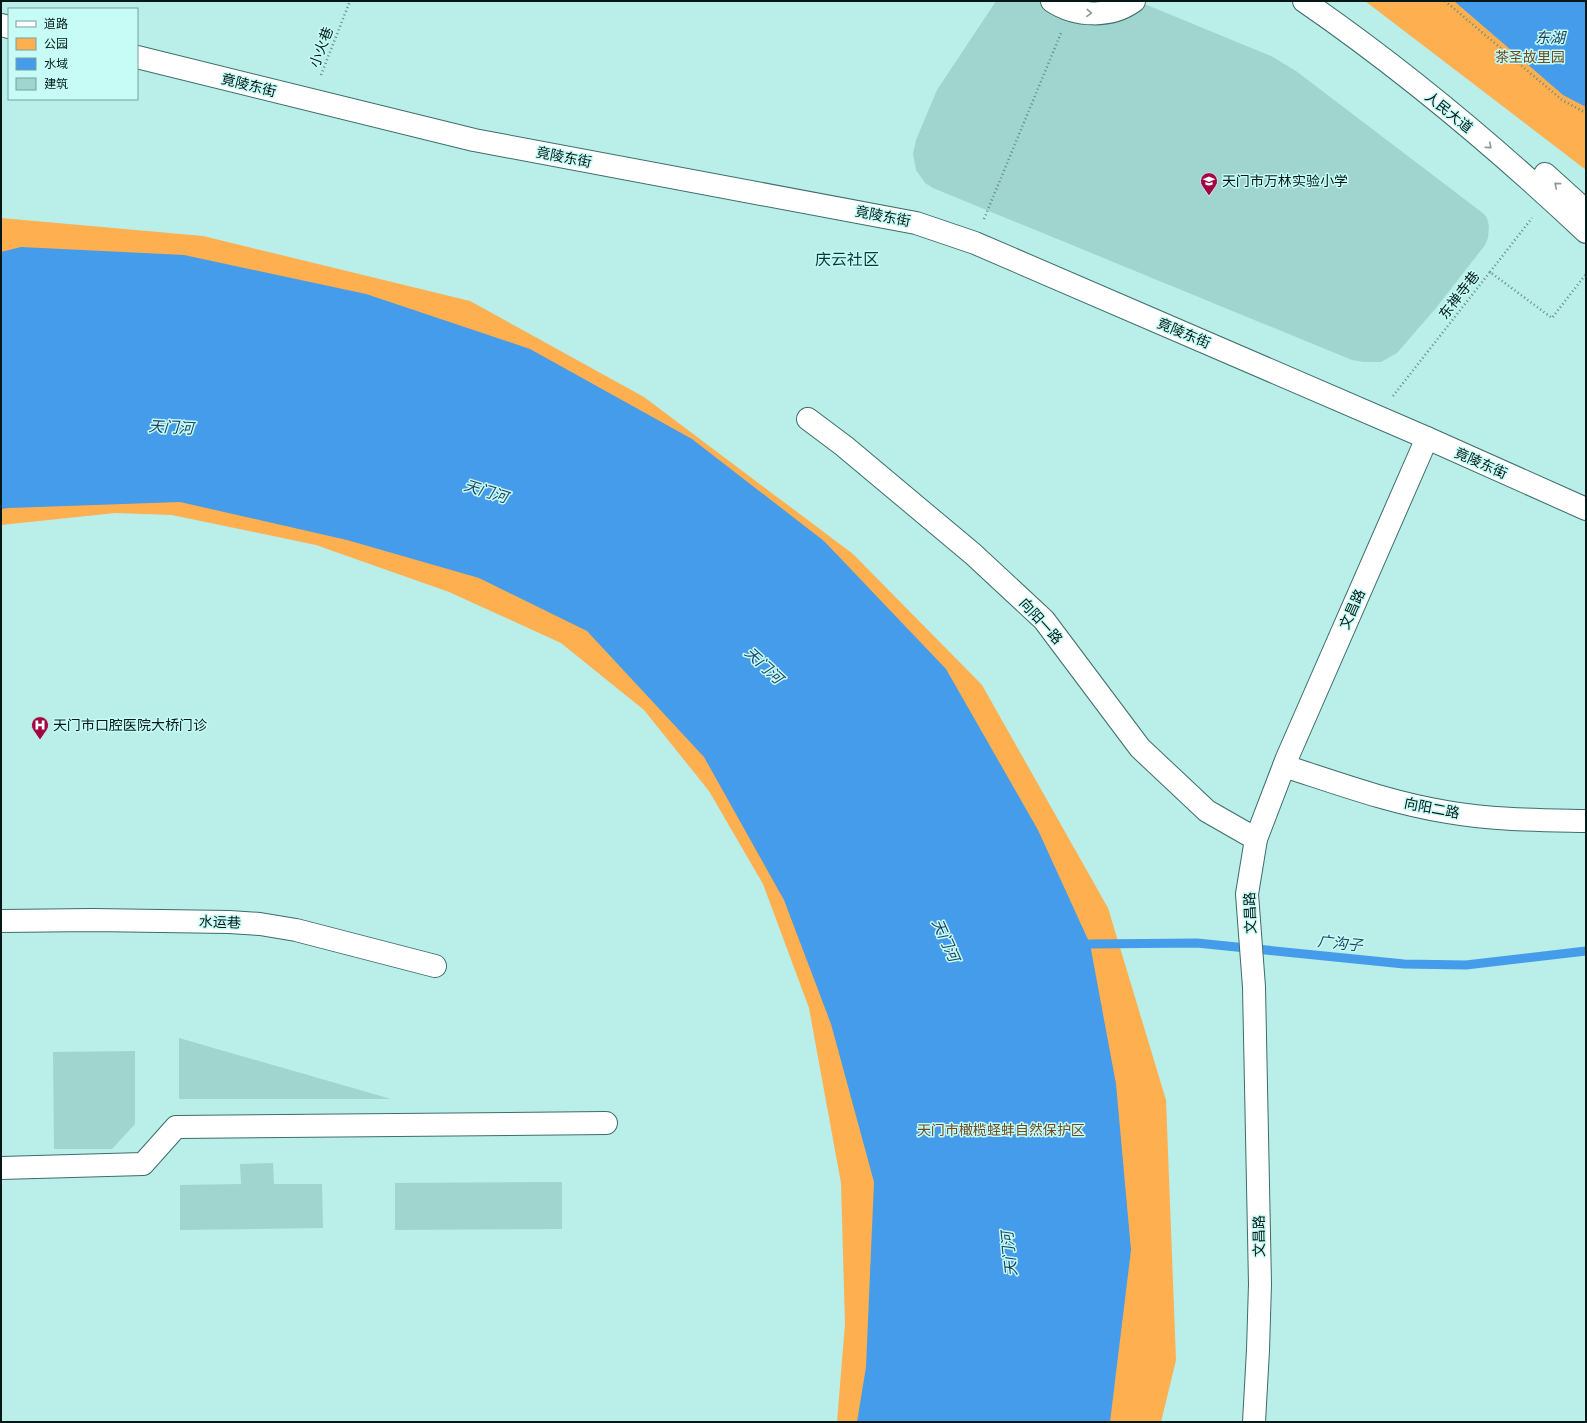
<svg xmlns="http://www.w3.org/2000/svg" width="1587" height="1423" viewBox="0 0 1587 1423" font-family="Poppins,'Noto Sans SC',sans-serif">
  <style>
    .green { fill: #feaf50 }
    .water { fill: #449cea }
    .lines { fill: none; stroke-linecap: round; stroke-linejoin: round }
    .stream { stroke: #449cea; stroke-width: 9 }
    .building { fill: #a0d4cf }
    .minor-casing { stroke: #3c6e6a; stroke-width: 24 }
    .major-casing { stroke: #3c6e6a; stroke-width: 24 }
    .path { stroke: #628784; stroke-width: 2.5; stroke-dasharray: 1 3; stroke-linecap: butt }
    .minor { stroke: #fff; stroke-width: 22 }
    .major { stroke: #fff; stroke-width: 22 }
    .oneway { stroke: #8e9897 }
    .labels { text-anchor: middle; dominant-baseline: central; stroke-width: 3; stroke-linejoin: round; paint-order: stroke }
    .street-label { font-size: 14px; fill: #041917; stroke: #c6fbf6 }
    .park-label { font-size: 14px; fill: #6d4c26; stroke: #c6fbf6 }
    .poi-label { font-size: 14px; fill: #041917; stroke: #c6fbf6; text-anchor: start }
    .water-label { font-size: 15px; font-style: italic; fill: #1b3e5e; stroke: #c6fbf6 }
    .quarter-label { font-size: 16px; fill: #023b38; stroke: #c6fbf6 }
  </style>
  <rect width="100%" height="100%" fill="#b9eee9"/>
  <!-- green -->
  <g class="green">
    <polygon points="1365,1 1586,1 1586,170"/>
    <polygon points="1,218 203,236 470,301 644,397 853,554 982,685 1108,908 1166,1100 1176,1360 1161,1422 837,1422 845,1324 841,1183 809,1008 763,884 709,791 644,710 561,643 449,592 316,545 172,515 115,513 1,525"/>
  </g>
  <!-- water -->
  <g class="water">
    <polygon points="1454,1 1586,1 1586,107 1563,95"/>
    <polygon points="21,247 184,255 366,294 530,349 692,439 824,541 946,669 1038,830 1090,944 1116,1084 1131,1250 1110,1422 857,1422 866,1367 874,1182 831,1024 784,900 704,757 587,631 479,578 347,540 180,502 9,508 1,509 1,252"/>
  </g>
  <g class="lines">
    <!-- stream -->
    <polyline class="stream" points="1090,944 1197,943 1404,964 1466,965 1586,951"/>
  </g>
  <!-- building -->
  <g class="building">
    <polygon points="996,1 1084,1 1121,16 1139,4 1147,5 1273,57 1296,71 1484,214 1487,218 1489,226 1488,238 1485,245 1436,308 1397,353 1381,362 1364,362 1352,360 933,188 925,183 916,170 913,154 916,140 937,90"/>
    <polygon points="179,1038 391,1099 179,1099"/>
    <polygon points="135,1051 135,1124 112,1149 54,1149 53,1052"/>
    <polygon points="273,1163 274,1184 322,1184 323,1228 180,1230 180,1185 241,1184 240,1164"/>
    <polygon points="562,1182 562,1229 395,1230 395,1183"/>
  </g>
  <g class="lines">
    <!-- minor casing -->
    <g class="minor-casing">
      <g id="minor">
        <path d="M 1052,1 C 1076,17 1111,18 1134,1"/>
        <polyline points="1,25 9,27"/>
        <polyline points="137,57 474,140 916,223 975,243 1427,438 1586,509"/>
        <polyline points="808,419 844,446 973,554 1044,620 1140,748 1207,811 1256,839"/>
        <path d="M 1284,766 C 1337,783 1391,803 1447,812 C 1493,820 1539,820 1586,821"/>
        <polyline points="1,921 93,920 229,922 260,924 296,930 435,966"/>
        <polyline points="1,1168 143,1164 176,1127 606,1123"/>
        <polyline points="1254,1422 1258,1350 1260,1284 1254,987 1247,894 1256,839 1287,758 1427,438"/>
      </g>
    </g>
    <!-- major casing -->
    <g class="major-casing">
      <g id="major">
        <path d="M 1304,1 C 1404,70 1498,149 1586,232"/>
        <polyline points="1545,174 1586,211"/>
      </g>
    </g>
    <!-- path -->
    <g class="path">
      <polyline points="1445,1 1562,100 1586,113"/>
      <polyline points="321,75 350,1"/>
      <polyline points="984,219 1061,33"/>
      <polyline points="1490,272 1532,218"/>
      <polyline points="1393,396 1490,272 1552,318 1586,274"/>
    </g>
    <!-- minor -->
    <use href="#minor" class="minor"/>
    <!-- major -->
    <use href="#major" class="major"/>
  </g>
  <!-- one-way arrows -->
  <defs><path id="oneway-chevron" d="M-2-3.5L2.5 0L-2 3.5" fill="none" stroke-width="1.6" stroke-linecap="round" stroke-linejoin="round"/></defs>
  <g class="oneway">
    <use href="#oneway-chevron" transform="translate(1089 13) rotate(3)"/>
    <use href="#oneway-chevron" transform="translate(1489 146) rotate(41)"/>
    <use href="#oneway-chevron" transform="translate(1557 185) rotate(-140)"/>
  </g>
  <!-- icons -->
  <defs>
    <g id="school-pin" transform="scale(0.9)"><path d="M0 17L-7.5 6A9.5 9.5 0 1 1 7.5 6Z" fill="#a20743" stroke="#c6fbf6"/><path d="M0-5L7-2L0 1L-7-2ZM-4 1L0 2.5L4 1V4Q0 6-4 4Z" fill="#fff"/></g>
    <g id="hospital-pin" transform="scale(0.9)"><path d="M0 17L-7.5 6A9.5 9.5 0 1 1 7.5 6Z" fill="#a20743" stroke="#c6fbf6"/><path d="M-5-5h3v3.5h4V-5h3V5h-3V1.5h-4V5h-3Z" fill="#fff"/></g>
  </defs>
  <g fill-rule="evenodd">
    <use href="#school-pin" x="1209" y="181"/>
    <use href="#hospital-pin" x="40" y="725"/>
  </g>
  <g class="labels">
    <!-- street labels -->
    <g class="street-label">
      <text transform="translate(321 47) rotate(-69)">小火巷</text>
      <text transform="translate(249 85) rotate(14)">竟陵东街</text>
      <text transform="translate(1449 112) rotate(39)">人民大道</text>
      <text transform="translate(564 157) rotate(11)">竟陵东街</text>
      <text transform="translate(883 216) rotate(11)">竟陵东街</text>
      <text transform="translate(1459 295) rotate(-52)">东禅寺巷</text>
      <text transform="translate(1184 333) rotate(23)">竟陵东街</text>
      <text transform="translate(1481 463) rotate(24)">竟陵东街</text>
      <text transform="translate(1352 609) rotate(-66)">文昌路</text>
      <text transform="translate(1041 621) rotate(48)">向阳一路</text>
      <text transform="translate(1432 808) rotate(11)">向阳二路</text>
      <text transform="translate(1250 913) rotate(-92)">文昌路</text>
      <text transform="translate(220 922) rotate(2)">水运巷</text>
      <text transform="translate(1259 1236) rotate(-91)">文昌路</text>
    </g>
    <!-- park labels -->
    <g class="park-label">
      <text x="1530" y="57">茶圣故里园</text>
      <text x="1001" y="1130">天门市橄榄蛏蚌自然保护区</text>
    </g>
    <!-- poi labels -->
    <g class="poi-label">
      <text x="1222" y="181">天门市万林实验小学</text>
      <text x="53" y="725">天门市口腔医院大桥门诊</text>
    </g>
    <!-- water labels -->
    <g class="water-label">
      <text x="1550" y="37">东湖</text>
      <text transform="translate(171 427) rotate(3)">天门河</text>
      <text transform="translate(486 491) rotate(17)">天门河</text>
      <text transform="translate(764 665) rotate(43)">天门河</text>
      <text transform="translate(946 940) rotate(66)">天门河</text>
      <text transform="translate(1340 943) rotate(6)">广沟子</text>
      <text transform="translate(1009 1254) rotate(-96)">天门河</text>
    </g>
    <!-- quarter labels -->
    <g class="quarter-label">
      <text x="847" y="259">庆云社区</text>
    </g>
  </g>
  <!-- border -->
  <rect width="1587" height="1423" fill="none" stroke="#041917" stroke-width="4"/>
  <!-- legend -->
  <rect x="8" y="8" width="130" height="92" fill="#c6fbf6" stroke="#78a19d"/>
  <rect x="16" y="21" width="20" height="6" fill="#ffffff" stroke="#78a19d"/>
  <text x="44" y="28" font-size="12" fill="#041917">道路</text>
  <rect x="16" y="38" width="20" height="12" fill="#feaf50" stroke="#78a19d"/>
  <text x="44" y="48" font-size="12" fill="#041917">公园</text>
  <rect x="16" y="58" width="20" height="12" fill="#449cea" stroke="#78a19d"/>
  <text x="44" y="68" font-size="12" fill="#041917">水域</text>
  <rect x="16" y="78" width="20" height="12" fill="#a0d4cf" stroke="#78a19d"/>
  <text x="44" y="88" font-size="12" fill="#041917">建筑</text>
</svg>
